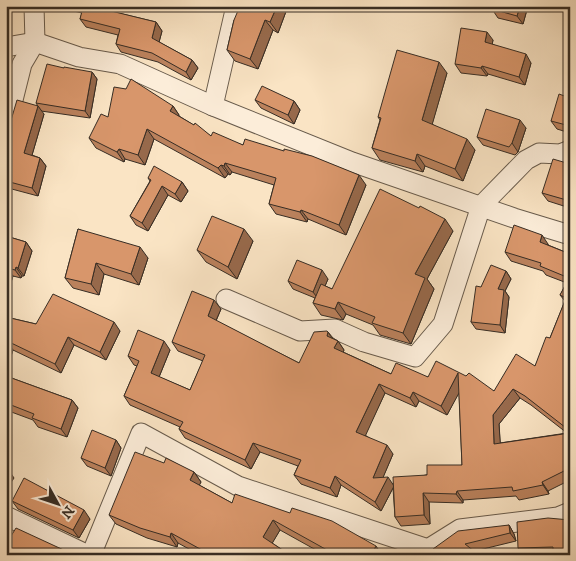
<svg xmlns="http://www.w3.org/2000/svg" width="576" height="561" viewBox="0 0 576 561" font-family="'IM FELL DW Pica',serif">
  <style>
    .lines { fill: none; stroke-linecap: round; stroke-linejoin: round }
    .minor-casing { stroke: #685b4c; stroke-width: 21 }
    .minor { stroke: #fcedd9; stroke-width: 19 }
    .wall { fill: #ba815c; stroke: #372d24; fill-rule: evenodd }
    .shaded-wall { fill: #97694b; stroke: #372d24 }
    .building { fill: #d8966b; stroke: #372d24 }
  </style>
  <rect width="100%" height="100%" fill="#fae4c4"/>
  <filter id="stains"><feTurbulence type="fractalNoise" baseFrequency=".004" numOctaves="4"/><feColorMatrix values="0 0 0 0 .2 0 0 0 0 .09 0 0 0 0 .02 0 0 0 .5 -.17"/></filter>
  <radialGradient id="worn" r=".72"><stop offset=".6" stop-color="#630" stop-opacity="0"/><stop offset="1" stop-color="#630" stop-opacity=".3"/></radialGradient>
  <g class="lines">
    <!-- minor casing -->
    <g class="minor-casing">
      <g id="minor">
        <polyline points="6,47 35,42 79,57 120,64 213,106 352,162 514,218 570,235"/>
        <polyline points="213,106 236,6"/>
        <polyline points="6,128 22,64 35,42 34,6"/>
        <polyline points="226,299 300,331 335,329 364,342 415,357 443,324 481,206 526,160 539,153 560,154 570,150"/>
        <polyline points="6,516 88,555"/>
        <polyline points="91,555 141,433 238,486 428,549"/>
        <polyline points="422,555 428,549 460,529 558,517 570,512"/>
      </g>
    </g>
    <!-- minor -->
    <use href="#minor" class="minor"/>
  </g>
  <!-- wall -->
  <g class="wall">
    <polygon points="54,6 115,6 114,12 156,22 162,31 159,42 192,60 198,68 191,80 158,62 121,52 116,44 118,35 86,27 80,19 82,13"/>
    <polygon points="288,6 278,33 273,30 258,69 235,61 227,50 234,20"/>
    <polygon points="492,6 528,6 523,24 498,18 492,9"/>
    <polygon points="493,40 492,44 531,63 525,85 488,74 487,76 461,73 455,64"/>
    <polygon points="92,72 97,79 90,118 41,111 36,103"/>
    <polygon points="447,73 432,124 475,150 463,181 425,166 423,172 380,160 372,148 380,120 378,117"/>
    <polygon points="570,98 570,133 557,129 551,121"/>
    <polygon points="255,100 294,101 300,110 294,124 261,108"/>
    <polygon points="173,106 179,115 179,116 211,136 243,145 366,185 346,235 308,219 307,222 276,214 269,204 274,185 232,172 230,175 228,174 225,178 154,139 145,165 125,159 124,162 96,148 89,138 108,117"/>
    <polygon points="44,114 32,155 40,158 46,166 38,196 8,188 6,185 6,137"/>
    <polygon points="526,128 518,152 515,155 483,145 477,137"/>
    <polygon points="570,164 570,208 548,201 542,193"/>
    <polygon points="148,178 182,182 188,191 181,202 168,195 148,231 136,225 130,216 150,181"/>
    <polygon points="78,229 148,258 139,285 104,274 99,295 73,288 65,278"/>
    <polygon points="453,231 427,279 434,289 411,344 380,335 373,325 346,314 343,320 321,315 313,303 315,298 293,289 288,281 328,279 325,286 332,289"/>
    <polygon points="6,236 26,242 32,251 24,276 22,276 21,278 13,276 6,298"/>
    <polygon points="253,241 237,279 206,262 197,250"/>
    <path d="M 548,244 L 548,245 L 570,254 L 570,480 L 548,491 L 549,494 L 519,500 L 516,496 L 463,500 L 463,503 L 429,502 L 430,524 L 401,526 L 395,517 L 393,488 L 381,511 L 341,485 L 337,497 L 301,484 L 294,475 L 298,466 L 260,452 L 251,469 L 185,438 L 179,429 L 180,427 L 130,405 L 124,396 L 137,366 L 134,365 L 128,356 L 170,350 L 159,377 L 190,390 L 203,361 L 178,351 L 172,342 L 221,309 L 216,321 L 299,363 L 328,332 L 333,338 L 338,341 L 344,350 L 343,352 L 391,374 L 428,377 L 494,391 L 535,366 L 550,338 L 565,301 L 560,295 L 567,283 L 546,275 L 543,271 L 511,261 L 505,252 ZM 459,392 L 462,465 L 393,484 L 383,477 L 393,454 L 365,435 L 385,393 L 416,407 L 419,401 L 447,415 ZM 520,398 L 531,405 L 567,433 L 500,443 L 499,424 Z"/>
    <polygon points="506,271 511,279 505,291 509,297 505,333 476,329 471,322 481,287"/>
    <polygon points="6,317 36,324 120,331 106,360 74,345 61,373 13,350 6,372"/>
    <polygon points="6,376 72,400 78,408 67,437 38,427 33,420 6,410"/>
    <polygon points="116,440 121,448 111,476 87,466 81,458"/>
    <polygon points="164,463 194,472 201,482 199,485 232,503 382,555 325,555 280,530 272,543 290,555 200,555 178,543 177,547 147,538 116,524 109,515"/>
    <polygon points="12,501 90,519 79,538 18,509"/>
    <polygon points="570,520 570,555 523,555 518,548"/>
    <polygon points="509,525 514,534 516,541 475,551 479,555 437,555 433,549"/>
  </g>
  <!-- shaded-wall -->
  <g class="shaded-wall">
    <polygon points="6,6 10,6 6,32"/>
    <polygon points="107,6 115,6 112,18 107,10"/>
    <polygon points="277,6 288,6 278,33 270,22"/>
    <polygon points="520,6 528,6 523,24 517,16"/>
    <polygon points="265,20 273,30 258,69 250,59"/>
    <polygon points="156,22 162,31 158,46 152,38"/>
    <polygon points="487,32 493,40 491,51 485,42"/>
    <polygon points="526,54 531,63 525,85 519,77"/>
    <polygon points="192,60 198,68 191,80 186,72"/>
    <polygon points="439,62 447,73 430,132 422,120"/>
    <polygon points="482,66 488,74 487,76 481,68"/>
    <polygon points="92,72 97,79 90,118 85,111"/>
    <polygon points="294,101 300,110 294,124 288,115"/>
    <polygon points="38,106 44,114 30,162 24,153"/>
    <polygon points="173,106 179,115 176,120 170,111"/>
    <polygon points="520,120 526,128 518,152 512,143"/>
    <polygon points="147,129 154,139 145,165 138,155"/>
    <polygon points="467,139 475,150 463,181 455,169"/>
    <polygon points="119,149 125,159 124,162 117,152"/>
    <polygon points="417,154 425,166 423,172 415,161"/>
    <polygon points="40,158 46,166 38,196 32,188"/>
    <polygon points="225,163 232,172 230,175 224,166"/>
    <polygon points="221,165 228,174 225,178 218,168"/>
    <polygon points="359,175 366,185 346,235 339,225"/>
    <polygon points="182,182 188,191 181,202 175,194"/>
    <polygon points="162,186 168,195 148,231 142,223"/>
    <polygon points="301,210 308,219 307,222 300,212"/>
    <polygon points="445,219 453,231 427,279 434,289 411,344 403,333 415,274"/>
    <polygon points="244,229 253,241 237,279 228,267"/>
    <polygon points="542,235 548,244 546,251 540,242"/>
    <polygon points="26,242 32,251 24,276 18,268"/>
    <polygon points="140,247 148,258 139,285 131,274"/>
    <polygon points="96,263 104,274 99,295 91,284"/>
    <polygon points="16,267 22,276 21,278 15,270"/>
    <polygon points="7,268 13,276 6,298 6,271"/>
    <polygon points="322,270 328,279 319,300 313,292"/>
    <polygon points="506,271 511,279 505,291 509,297 505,333 500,325 498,289"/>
    <polygon points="214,300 221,309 214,325 208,316"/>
    <polygon points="338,302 346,314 343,320 335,309"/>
    <polygon points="114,322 120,331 106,360 100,352"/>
    <polygon points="328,332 334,341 327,336"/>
    <polygon points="68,337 74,345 61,373 55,364"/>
    <polygon points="7,341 13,350 6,372 6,345"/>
    <polygon points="164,341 170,350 157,382 151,373"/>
    <polygon points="338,341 344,350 341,357 334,348"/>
    <polygon points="458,373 465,382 447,415 441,406"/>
    <polygon points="379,384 385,393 363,441 356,432"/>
    <polygon points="513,389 520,398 499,424 501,453 494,444 493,415"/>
    <polygon points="413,392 419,401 416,407 410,398"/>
    <polygon points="72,400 78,408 67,437 61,429"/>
    <polygon points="116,440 121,448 111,476 105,468"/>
    <polygon points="253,443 260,452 251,469 245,460"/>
    <polygon points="387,445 393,454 379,487 373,478"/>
    <polygon points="8,469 14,478 6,490 6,472"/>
    <polygon points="194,472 201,482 197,490 190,480"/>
    <polygon points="335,476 341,485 337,497 330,488"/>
    <polygon points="388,477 394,486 381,511 375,502"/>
    <polygon points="542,482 548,491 549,494 543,485"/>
    <polygon points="457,491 463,500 463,503 456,494"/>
    <polygon points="423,493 429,502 430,524 424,515"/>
    <polygon points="84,510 90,519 79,538 73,530"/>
    <polygon points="273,520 280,530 270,547 263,537"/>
    <polygon points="509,525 514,534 516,541 510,533"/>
    <polygon points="171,533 178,543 177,547 170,537"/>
    <polygon points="376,546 382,555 371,555"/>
  </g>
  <!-- building -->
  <g class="building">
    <polygon points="80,6 107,6 107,10 156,22 152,38 192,60 186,72 152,53 116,44 120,29 80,19 83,7"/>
    <polygon points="240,6 277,6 270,22 265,20 250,59 227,50 234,20"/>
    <polygon points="492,6 520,6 517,16 492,9"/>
    <polygon points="461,28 487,32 485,42 526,54 519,77 482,66 481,68 455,64"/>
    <polygon points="397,50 439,62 422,120 467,139 455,169 417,154 415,161 372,148 381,118 378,117"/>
    <polygon points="47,64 64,68 64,67 92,72 85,111 36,103"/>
    <polygon points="131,79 173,106 170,111 194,125 195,123 211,136 213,132 243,145 245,139 284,151 284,149 312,156 359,175 339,225 301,210 300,212 269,204 276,178 225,163 224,166 221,165 218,168 147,129 138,155 119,149 117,152 89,138 101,114 108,117 114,87 126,89"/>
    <polygon points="262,86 294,101 288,115 255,100"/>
    <polygon points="559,94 570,98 570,126 551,121"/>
    <polygon points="17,100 38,106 24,153 40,158 32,188 6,181 6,167 7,164 6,164 6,137"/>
    <polygon points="486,109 520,120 512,143 509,147 477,137"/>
    <polygon points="553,159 570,164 570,201 542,193"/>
    <polygon points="154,166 182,182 175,194 162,186 142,223 130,216 151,180 148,178"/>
    <polygon points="380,189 419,208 420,206 445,219 415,274 425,278 403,333 372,323 375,317 338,302 335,309 313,303 321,284 332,289"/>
    <polygon points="212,216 244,229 228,267 197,250"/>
    <polygon points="514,225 542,235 540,242 570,254 570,431 525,396 513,389 493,415 494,444 570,433 570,468 542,482 543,485 513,491 512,487 457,491 456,494 423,493 424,515 395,517 393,477 427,475 427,465 462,465 458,373 441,406 413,392 410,398 379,384 356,432 387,445 373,478 388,477 375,502 335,476 330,488 294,475 301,460 253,443 245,460 179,429 183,422 124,396 139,361 128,356 138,330 164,341 151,373 190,390 205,355 172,342 192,291 214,300 208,316 299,363 314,332 327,331 328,332 327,336 338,341 334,348 391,374 396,363 428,377 436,361 466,376 469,373 494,391 516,354 535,366 546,337 550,338 566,298 560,295 569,278 540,266 541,263 505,252"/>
    <polygon points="78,229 140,247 131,274 96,263 91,284 65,278"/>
    <polygon points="6,236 26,242 18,268 16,267 15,270 7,268 6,271"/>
    <polygon points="297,260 322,270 313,292 288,281"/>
    <polygon points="491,265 506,271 498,289 504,290 500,325 471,322 476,286 481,287"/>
    <polygon points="53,294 114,322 100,352 68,337 55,364 7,341 6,345 6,317 36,324"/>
    <polygon points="6,376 72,400 61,429 32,418 34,414 6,403"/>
    <polygon points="92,430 116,440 105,468 81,458"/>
    <polygon points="135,452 164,463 166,458 194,472 190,480 232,503 235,494 290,513 292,508 332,521 376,546 371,555 336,555 273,520 263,537 290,555 211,555 171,533 170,537 140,528 109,515"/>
    <polygon points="24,478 84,510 73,530 12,501"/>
    <polygon points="548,518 570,520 570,555 553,555 553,547 518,548 517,522"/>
    <polygon points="509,525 510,533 465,544 479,555 437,555 433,549 458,531"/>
    <polygon points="16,528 68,552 67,555 6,555 6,544"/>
  </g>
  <!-- margin -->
  <rect width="576" height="561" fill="none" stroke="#fae4c4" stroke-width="25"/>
  <rect x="8" y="8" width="561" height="546" fill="none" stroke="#372d24" stroke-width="2.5"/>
  <rect x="12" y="12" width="551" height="536" fill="none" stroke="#372d24"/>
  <!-- north arrow -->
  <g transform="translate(58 504) rotate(130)" stroke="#fcedd9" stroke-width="4" paint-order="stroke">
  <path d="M0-4L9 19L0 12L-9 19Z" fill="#372d24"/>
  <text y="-8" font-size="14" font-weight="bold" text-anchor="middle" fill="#372d24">N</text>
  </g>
  <rect width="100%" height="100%" filter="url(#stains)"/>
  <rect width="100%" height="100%" fill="url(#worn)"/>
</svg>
